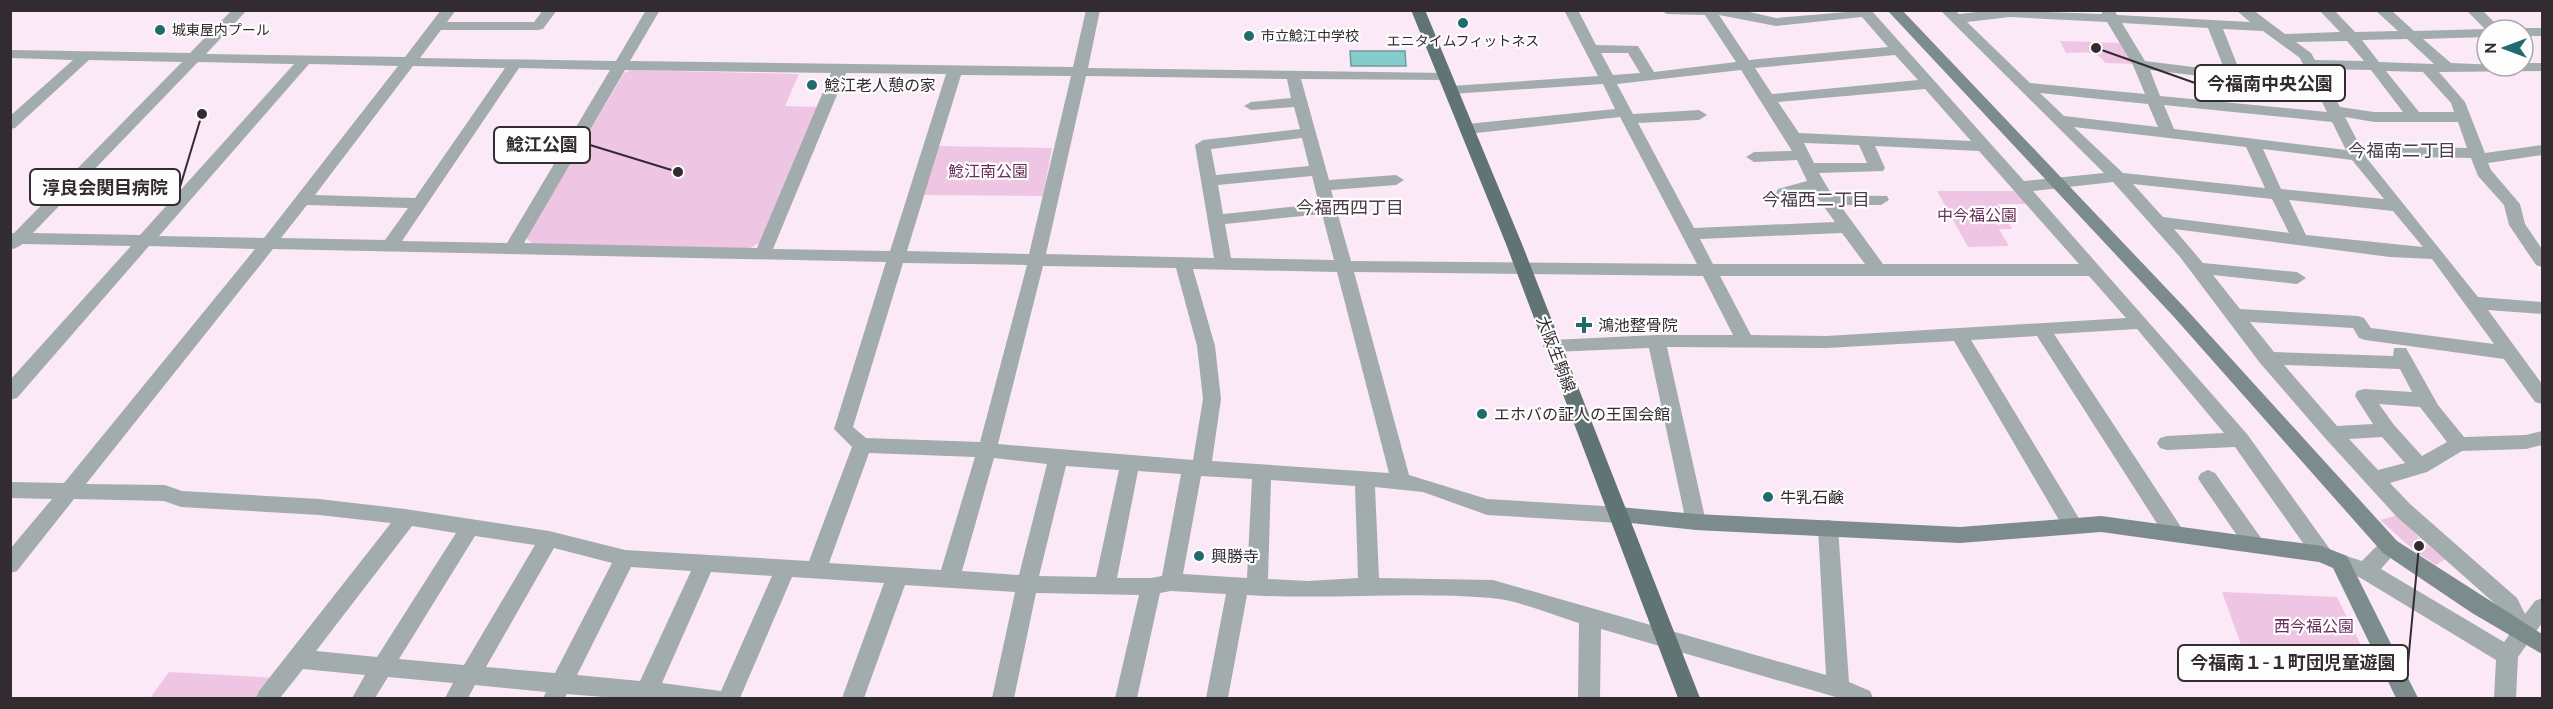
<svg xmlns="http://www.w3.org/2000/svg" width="2553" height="709" viewBox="0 0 2553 709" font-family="Cabin,'Noto Sans JP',sans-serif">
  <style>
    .green { fill: #efc5e4 }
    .water { fill: #85cdcd; stroke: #6c9c9e; stroke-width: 1.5 }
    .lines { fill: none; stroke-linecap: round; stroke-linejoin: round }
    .street { fill: #a2acac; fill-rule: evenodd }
    .secondary { fill: #7c8c8c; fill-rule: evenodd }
    .primary { fill: #617474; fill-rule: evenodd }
    .poi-dot { fill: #206c6d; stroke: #fdfdfd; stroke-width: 2 }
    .labels { text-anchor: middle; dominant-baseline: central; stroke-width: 4.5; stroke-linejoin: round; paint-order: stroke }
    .far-poi-label { font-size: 14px; fill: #322b30; stroke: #fdfdfd; text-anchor: start }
    .poi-label { font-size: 16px; fill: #322b30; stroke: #fdfdfd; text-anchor: start }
    .park-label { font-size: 16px; fill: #682f5c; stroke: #fdfdfd }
    .street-label { font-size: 16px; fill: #322b30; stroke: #fdfdfd }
    .neighbourhood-label { font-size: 18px; fill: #4b3c47; stroke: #fdfdfd }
    .leader { fill: none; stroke: #322b30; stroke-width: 2 }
    .callout-dot { fill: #322b30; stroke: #fdfdfd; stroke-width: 2 }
    .callout { fill: #fdfdfd; stroke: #322b30; stroke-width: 2 }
    .callout-label { font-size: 18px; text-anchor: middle; font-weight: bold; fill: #322b30 }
  </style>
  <rect width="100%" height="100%" fill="#fce9f7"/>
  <!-- green -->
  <g class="green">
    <path d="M 2060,41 L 2125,43 L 2137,64 L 2105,63 C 2097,49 2081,53 2066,53 Z"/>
    <polygon points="631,70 799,74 785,106 818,107 762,242 748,249 533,244 526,238 624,73"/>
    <polygon points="937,146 1052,148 1043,196 922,195"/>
    <polygon points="1937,191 2020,191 2030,204 1998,204 2012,229 1999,229 2009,246 1968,247"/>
    <polygon points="2398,515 2420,539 2445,559 2436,565 2416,552 2380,520"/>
    <polygon points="2222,592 2337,597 2367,657 2244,653"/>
    <polygon points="169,672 277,678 260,698 150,698"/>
  </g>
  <!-- water -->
  <polygon class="water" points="1350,51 1405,51 1406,66 1351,66"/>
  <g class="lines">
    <!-- street -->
    <g class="street">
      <path d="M 232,10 L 247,10 L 206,54 L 405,57 L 441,10 L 456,10 L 447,22 L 534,22 L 543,10 L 557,10 L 543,29 L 538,30 L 441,30 L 420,58 L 616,61 L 646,10 L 660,10 L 630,61 L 1073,67 L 1086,10 L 1100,10 L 1088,68 L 1446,73 L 1453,77 L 1451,80 L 1301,79 L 1329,180 L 1396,175 L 1404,180 L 1396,185 L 1331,190 L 1351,261 L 1697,264 L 1620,117 L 1467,134 L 1459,129 L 1467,124 L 1615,109 L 1603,84 L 1451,94 L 1444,90 L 1451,86 L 1598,76 L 1564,10 L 1578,10 L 1596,45 L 1638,46 L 1654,72 L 1736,62 L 1705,15 L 1667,14 L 1660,10 L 1741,10 L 1776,18 L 1871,10 L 2024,181 L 2104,173 L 1940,10 L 1955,10 L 1959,14 L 1995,10 L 2102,14 L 2102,10 L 2114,10 L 2117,15 L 2250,22 L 2236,10 L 2253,10 L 2285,34 L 2340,32 L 2319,10 L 2334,10 L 2355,32 L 2398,31 L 2375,10 L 2391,10 L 2414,31 L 2485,29 L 2466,10 L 2482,10 L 2502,30 L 2487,30 L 2487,37 L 2423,39 L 2451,63 L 2523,66 L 2523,63 L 2542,63 L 2542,71 L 2439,72 L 2465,102 L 2485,153 L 2542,145 L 2542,155 L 2488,163 L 2491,170 L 2520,204 L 2525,224 L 2542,249 L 2542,267 L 2536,265 L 2509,225 L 2504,205 L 2478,176 L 2471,158 L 2365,156 L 2478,297 L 2542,302 L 2542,314 L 2488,310 L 2542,384 L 2542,404 L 2535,402 L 2504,359 L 2365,340 L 2359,338 L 2353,328 L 2250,322 L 2274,352 L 2393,356 L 2394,348 L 2406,348 L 2438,405 L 2464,437 L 2526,435 L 2542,431 L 2542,445 L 2526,449 L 2462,451 L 2427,472 L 2390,483 L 2410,504 L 2517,598 L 2525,614 L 2535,601 L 2542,598 L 2542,623 L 2518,657 L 2516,698 L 2494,698 L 2496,660 L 2359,577 L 2333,568 L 2330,562 L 2333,556 L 2340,554 L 2362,561 C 2373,551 2382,536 2397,541 L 2400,547 L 2381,569 L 2504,642 L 2512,631 L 2502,610 L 2396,516 L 2325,438 L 2260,363 L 2180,257 L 2113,182 L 2033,191 L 2247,434 L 2329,548 L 2332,554 L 2329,560 L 2322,562 L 2315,560 L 2235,447 L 2167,450 L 2160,448 L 2157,443 L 2160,438 L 2167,436 L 2224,433 L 2137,329 L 2054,334 L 2181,527 L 2184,533 L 2181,539 L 2174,541 L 2167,539 L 2037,336 L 1971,340 L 2080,520 L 2083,526 L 2080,532 L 2073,534 L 2066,532 L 1954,341 L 1826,348 L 1667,347 L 1706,522 L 1703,528 L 1696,530 L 1689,528 L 1686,522 L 1649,348 L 1552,352 L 1546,351 L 1543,346 L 1546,341 L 1552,340 L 1657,335 L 1733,335 L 1703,276 L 1354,272 L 1409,475 L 1487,499 L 1619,507 L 1626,509 L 1629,515 L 1626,521 L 1619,523 L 1487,515 L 1423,492 L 1375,487 L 1379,578 L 1493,580 L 1826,675 L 1818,528 L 1821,522 L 1828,520 L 1835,522 L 1838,528 L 1849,682 L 1870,691 L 1873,698 L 1839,698 L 1601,629 L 1600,698 L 1578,698 L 1579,623 C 1552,615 1518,600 1491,598 C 1409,591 1327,600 1247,595 L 1228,698 L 1206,698 L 1226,594 L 1171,591 L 1160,593 L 1137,698 L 1115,698 L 1139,595 L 1036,593 L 1014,698 L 992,698 L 1015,592 L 905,585 L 864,698 L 842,698 L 884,583 L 792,577 L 740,698 L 615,698 L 567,694 L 565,698 L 543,698 L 546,692 L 475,685 L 468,698 L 445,698 L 453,683 L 388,677 L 375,698 L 352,698 L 365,675 L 303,669 L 280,698 L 256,698 L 259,691 L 391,523 L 319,515 L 181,507 L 164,501 L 74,499 L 17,571 L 10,573 L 10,549 L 52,499 L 10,498 L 10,482 L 64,483 L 255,249 L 149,246 L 17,398 L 10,400 L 10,380 L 131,246 L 23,244 L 14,249 L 10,248 L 10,233 L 14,233 L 182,62 L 89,60 L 15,128 L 10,129 L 10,116 L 73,60 L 10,58 L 10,50 L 190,53 ZM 1719,15 L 1776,26 L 1862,17 L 1888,47 L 1749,60 ZM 2010,17 L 2107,22 L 2133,65 L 2145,94 L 2030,83 L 1967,22 ZM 2122,23 L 2208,28 L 2225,71 L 2145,61 ZM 2223,29 L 2263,31 L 2300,58 L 2311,80 L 2240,72 ZM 2407,39 L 2434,64 L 2379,62 L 2362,40 ZM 2347,41 L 2364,61 L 2315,60 L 2311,53 L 2296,42 ZM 1601,53 L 1628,53 L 1640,73 L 1613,75 ZM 1895,55 L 1918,80 L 1772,94 L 1755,68 ZM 198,62 L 294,64 L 140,235 L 33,233 ZM 309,64 L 398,66 L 264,238 L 159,236 ZM 413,66 L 505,68 L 415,198 L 315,195 ZM 519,68 L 610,70 L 507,243 L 402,241 ZM 2320,69 L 2371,70 L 2403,112 L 2374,112 L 2340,107 ZM 625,70 L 831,73 L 757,248 L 524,243 ZM 1741,70 L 1792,151 L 1754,152 L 1746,157 L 1754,162 L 1797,160 L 1807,181 L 1778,189 L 1776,193 L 1784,198 L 1812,190 L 1835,222 L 1694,228 L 1638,123 L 1699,120 L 1707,115 L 1699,110 L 1633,114 L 1617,84 ZM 2150,70 L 2316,90 L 2327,112 L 2160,96 ZM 2386,71 L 2423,72 L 2451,103 L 2454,112 L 2419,112 ZM 846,73 L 946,74 L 890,251 L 773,249 ZM 961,75 L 1071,76 L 1029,254 L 907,251 ZM 1086,76 L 1287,79 L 1291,98 L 1251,102 L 1244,106 L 1251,110 L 1294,107 L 1300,129 L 1203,140 L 1195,145 L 1214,258 L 1046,254 ZM 1925,89 L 1971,141 L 1799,133 L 1778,102 ZM 2040,93 L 2148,104 L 2158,127 L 2064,116 ZM 2164,105 L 2332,122 L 2346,150 L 2174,129 ZM 2345,117 L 2374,122 L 2458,122 L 2467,148 L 2360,146 ZM 2074,127 L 2246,147 L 2265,188 L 2123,173 ZM 1302,138 L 1309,166 L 1216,175 L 1211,149 ZM 1804,143 L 1859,145 L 1867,163 L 1814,163 ZM 1875,146 L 1979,151 L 2079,264 L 1883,264 L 1840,205 L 1881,205 L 1889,200 L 1887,196 L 1832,195 L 1819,173 L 1883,171 L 1885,168 ZM 2263,149 L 2352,160 L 2384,199 L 2281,189 ZM 1312,176 L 1319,204 L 1223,214 L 1218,185 ZM 2133,184 L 2272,199 L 2289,233 L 2163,217 ZM 2289,200 L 2393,211 L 2423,247 L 2306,235 ZM 307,205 L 408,208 L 385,240 L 281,238 ZM 1322,214 L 1334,260 L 1231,258 L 1225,224 ZM 2174,229 L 2390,257 L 2432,259 L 2494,344 L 2371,328 L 2364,318 L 2358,316 L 2240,309 L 2213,275 L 2297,284 L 2306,278 L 2297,272 L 2203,263 ZM 1842,233 L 1865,264 L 1713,264 L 1700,239 ZM 273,249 L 886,262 L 834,429 L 852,447 L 809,561 L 625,550 L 549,531 L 405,509 L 319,499 L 182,491 L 165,485 L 86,484 ZM 903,263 L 1027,265 L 980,442 L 866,438 L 853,427 ZM 1043,266 L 1176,268 L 1197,346 L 1203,399 L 1193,460 L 998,444 ZM 1193,269 L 1337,272 L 1389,473 L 1212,461 L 1221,399 L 1215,346 ZM 1720,276 L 2089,276 L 2126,318 L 1826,336 L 1751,335 ZM 2284,365 L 2400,369 L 2412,392 L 2364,389 L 2357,391 L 2355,396 L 2373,424 L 2337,426 ZM 2379,404 L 2420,407 L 2447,442 L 2422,456 L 2394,425 ZM 2382,437 L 2405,463 L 2378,470 L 2349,439 ZM 869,453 L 975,457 L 941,570 L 829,563 ZM 994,458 L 1047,464 L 1019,575 L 962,571 ZM 1066,466 L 1119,470 L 1096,577 L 1039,576 ZM 1138,471 L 1181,474 L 1162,576 L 1151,578 L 1117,578 ZM 1201,476 L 1252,479 L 1247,578 L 1183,574 ZM 1271,480 L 1355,486 L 1358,578 L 1308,581 L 1268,579 ZM 412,526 L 456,533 L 377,657 L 316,651 ZM 475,536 L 535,545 L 464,665 L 399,659 ZM 554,548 L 612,563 L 555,673 L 486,667 ZM 631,567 L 691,571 L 640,681 L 577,675 ZM 711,572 L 772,576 L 721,691 L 662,683 Z"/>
      <polygon points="2523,28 2542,28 2542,36 2523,36 2523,30 2517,30"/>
      <polygon points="2208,470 2215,473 2261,538 2264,544 2261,550 2254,552 2247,550 2201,483 2198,478 2201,473"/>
    </g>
    <!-- secondary -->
    <g class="secondary">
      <polygon points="1887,10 1902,10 2186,309 2397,541 2542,634 2542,654 2472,613 2383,553 2174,317"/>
      <polygon points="1619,507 1696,514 1960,527 2101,516 2322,546 2347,556 2418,698 2396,698 2333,568 2319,562 2101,532 1960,543 1696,530 1612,521 1609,515 1612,509"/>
    </g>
    <!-- primary -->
    <polygon class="primary" points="1411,10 1425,10 1522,244 1700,698 1678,698 1506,244"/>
  </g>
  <!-- markers -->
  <g class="poi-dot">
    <circle cx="1463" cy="23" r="6"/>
    <circle cx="160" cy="30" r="6"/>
    <circle cx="1249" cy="36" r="6"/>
    <circle cx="812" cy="85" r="6"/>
    <path d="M1581 316h6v6h6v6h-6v6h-6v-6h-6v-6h6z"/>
    <circle cx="1482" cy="414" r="6"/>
    <circle cx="1768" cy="497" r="6"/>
    <circle cx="1199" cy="556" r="6"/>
  </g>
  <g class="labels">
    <!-- far-poi labels -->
    <g class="far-poi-label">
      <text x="172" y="30">城東屋内プール</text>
      <text x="1261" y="36">市立鯰江中学校</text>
      <text x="1463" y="41" text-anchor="middle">エニタイムフィットネス</text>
    </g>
    <!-- poi labels -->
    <g class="poi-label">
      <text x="824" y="85">鯰江老人憩の家</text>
      <text x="1598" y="325">鴻池整骨院</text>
      <text x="1494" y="414">エホバの証人の王国会館</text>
      <text x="1780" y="497">牛乳石鹸</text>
      <text x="1211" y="556">興勝寺</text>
    </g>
    <!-- park labels -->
    <g class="park-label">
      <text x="988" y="171">鯰江南公園</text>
      <text x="1977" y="215">中今福公園</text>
      <text x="2314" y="626">西今福公園</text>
    </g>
    <!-- street labels -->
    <g class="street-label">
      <text transform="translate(1556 354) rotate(69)">大阪生駒線</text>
    </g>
    <!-- neighbourhood labels -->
    <g class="neighbourhood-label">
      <text x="2402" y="151">今福南二丁目</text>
      <text x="1816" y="200">今福西二丁目</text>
      <text x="1350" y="208">今福西四丁目</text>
    </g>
  </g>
  <!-- callouts -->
  <path class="leader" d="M2096 48L2195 83M678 172L590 145M202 114L180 187M2419 546L2408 663"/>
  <g class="callout-dot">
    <circle cx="2096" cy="48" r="6"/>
    <circle cx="678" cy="172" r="6"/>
    <circle cx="202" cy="114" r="6"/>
    <circle cx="2419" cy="546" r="6"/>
  </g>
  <g class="callout">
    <rect x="2195" y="65" width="150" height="36" rx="6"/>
    <rect x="494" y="127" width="96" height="36" rx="6"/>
    <rect x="30" y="169" width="150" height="36" rx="6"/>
    <rect x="2178" y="645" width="230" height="36" rx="6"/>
  </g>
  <g class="callout-label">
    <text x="2270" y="90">今福南中央公園</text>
    <text x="542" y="151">鯰江公園</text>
    <text x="105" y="194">淳良会関目病院</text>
    <text x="2293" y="669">今福南１-１町団児童遊園</text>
  </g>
  <!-- border -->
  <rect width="2553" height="709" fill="none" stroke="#322b30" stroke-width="24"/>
  <!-- north arrow -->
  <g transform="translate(2505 48) rotate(270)"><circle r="28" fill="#fdfdfd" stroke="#aca9ab" stroke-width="1.5"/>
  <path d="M0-4.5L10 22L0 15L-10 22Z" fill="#206c6d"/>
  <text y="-9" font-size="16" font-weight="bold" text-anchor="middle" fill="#322b30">N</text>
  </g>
</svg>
